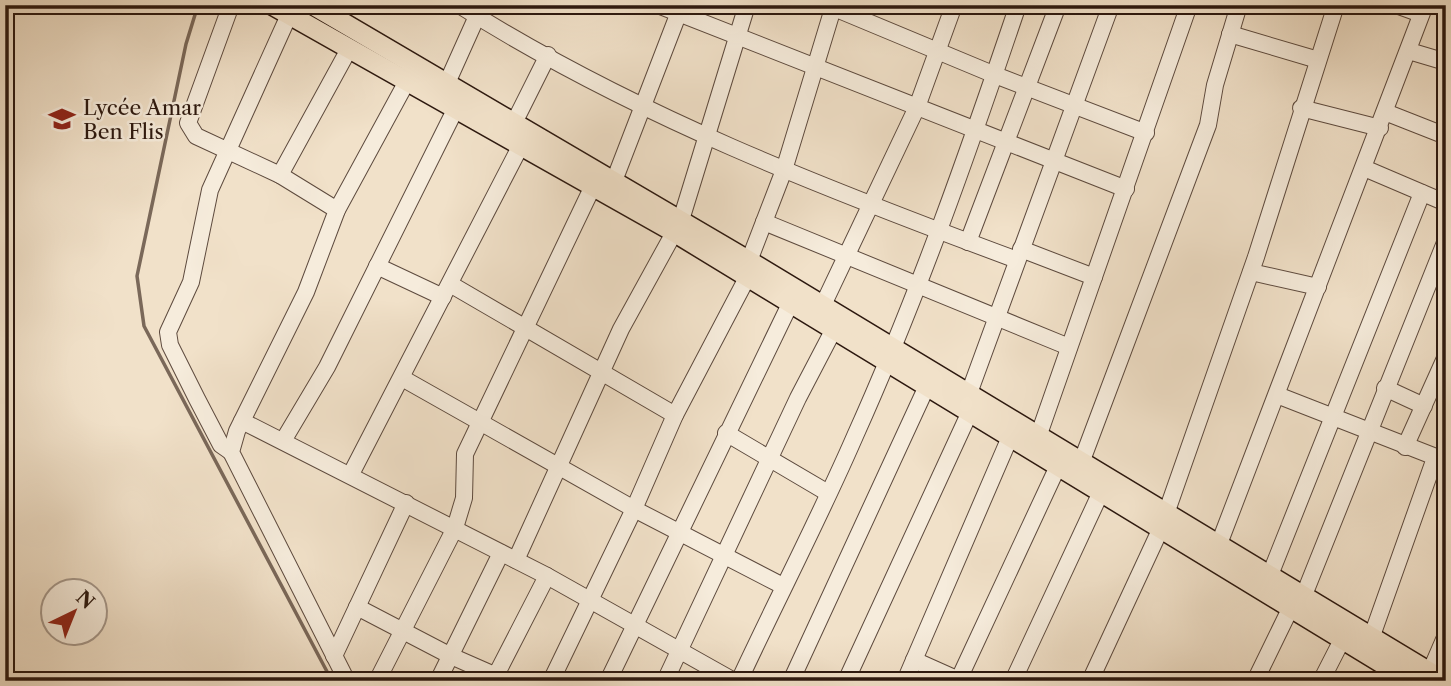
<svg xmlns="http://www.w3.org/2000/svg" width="1451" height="686" viewBox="0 0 1451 686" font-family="'Libre Caslon Text',serif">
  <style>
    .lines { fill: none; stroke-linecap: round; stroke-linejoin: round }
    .stream { stroke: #7a6859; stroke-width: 3.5 }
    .minor-casing { stroke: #5d4a3e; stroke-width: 18 }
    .major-casing { stroke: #2c180f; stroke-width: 22 }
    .minor { stroke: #f6ecdc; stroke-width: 16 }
    .major { stroke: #f1e1c9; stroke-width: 19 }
    .labels { text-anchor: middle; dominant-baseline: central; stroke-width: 5; stroke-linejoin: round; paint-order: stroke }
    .poi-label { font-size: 21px; fill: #2c180f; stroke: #f6ecdc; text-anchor: start }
  </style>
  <rect width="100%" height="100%" fill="#f1e1c9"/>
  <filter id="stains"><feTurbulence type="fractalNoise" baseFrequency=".00286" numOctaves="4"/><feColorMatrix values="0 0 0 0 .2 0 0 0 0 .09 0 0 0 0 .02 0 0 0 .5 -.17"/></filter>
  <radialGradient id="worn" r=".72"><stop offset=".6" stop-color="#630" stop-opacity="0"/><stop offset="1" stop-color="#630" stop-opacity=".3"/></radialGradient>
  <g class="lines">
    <!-- stream -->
    <polyline class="stream" points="198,5 186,44 137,276 144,326 332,681"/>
    <!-- minor casing -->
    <g class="minor-casing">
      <g id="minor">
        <polyline points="231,5 188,123 196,136 280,175 337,210"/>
        <path d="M 459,5 C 633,115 826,189 1017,260"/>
        <polyline points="658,5 1126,189"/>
        <polyline points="827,5 995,75 1146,133"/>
        <polyline points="1396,5 1421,14"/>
        <polyline points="5,13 10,5"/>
        <polyline points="1230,34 1318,60"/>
        <polyline points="1409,51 1446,62"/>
        <polyline points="447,83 482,5"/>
        <polyline points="1301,108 1380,128"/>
        <polyline points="1385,112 1446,136"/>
        <polyline points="514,123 548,55"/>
        <polyline points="1364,168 1446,203"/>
        <polyline points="280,175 349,49"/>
        <polyline points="614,181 681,7"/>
        <polyline points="764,222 1069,347"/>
        <polyline points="968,242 1058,5"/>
        <polyline points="1021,249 1094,277"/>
        <polyline points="749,261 784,170 834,5"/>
        <polyline points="377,266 443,297"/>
        <polyline points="1251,272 1318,287"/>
        <polyline points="450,284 675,415"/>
        <polyline points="823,305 917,107 954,5"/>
        <polyline points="402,378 634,509 783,586"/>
        <polyline points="1385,388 1424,406"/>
        <polyline points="1277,395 1446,461"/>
        <polyline points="968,396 1111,5"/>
        <polyline points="242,421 547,576 734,681"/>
        <polyline points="726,433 828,493"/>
        <polyline points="1038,437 1189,5"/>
        <polyline points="283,441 327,367 456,108"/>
        <polyline points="1405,447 1446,356"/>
        <polyline points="231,452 221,445 197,399 170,345 168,332 191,282 210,190 289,15"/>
        <polyline points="1078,471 1208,125 1215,85 1239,5"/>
        <polyline points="351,474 521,145"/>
        <polyline points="1219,544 1425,5"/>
        <polyline points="516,560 621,329 681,220 747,5"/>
        <polyline points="1270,575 1422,193"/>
        <polyline points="1300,605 1446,240"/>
        <polyline points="357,607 451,656 508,681"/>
        <polyline points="1368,647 1435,458"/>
        <polyline points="334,656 406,503"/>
        <polyline points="914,660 961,681"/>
        <polyline points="1430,672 1446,635"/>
        <polyline points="347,681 231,452 237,431 306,292 337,210 412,72"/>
        <polyline points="377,681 455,528 464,498 465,454 593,186"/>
        <polyline points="438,681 501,553"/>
        <polyline points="493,681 547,576"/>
        <polyline points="551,681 634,509 675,415 748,276"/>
        <polyline points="608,681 791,302"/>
        <polyline points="665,681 798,398 834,329"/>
        <path d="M 739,681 C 777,599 819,519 855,436 C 918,296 969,150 1018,5"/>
        <polyline points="791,681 927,386"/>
        <polyline points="846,681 974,403"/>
        <polyline points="905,681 1010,437"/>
        <polyline points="958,681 1058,466"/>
        <polyline points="1013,681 1101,492"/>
        <polyline points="1090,681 1161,528 1256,257 1336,5"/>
        <polyline points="1255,681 1291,607"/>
        <polyline points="1321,681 1343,638"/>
      </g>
    </g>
    <!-- major casing -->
    <g class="major-casing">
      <g id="major">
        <polyline points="272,5 674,232 1411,681"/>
        <polyline points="313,5 749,261 1444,681"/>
      </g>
    </g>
    <!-- minor -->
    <use href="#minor" class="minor"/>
    <!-- major -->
    <use href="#major" class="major"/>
  </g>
  <!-- icons -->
  <defs>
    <g id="school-bare" transform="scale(2.1)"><path d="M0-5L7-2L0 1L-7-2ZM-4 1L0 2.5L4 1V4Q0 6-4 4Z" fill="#8f2418" stroke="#f6ecdc" stroke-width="2.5" paint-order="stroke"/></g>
  </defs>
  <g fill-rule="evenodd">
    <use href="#school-bare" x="62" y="119"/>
  </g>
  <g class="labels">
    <!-- poi labels -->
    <g class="poi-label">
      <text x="83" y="107">Lycée Amar<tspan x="83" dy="24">Ben Flis</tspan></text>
    </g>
  </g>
  <!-- margin -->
  <rect width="1451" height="686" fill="none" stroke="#f1e1c9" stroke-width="28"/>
  <rect x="7" y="7" width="1437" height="672" fill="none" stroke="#2c180f" stroke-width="3.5"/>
  <rect x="14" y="14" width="1423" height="658" fill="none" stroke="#2c180f" stroke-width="2"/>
  <!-- north arrow -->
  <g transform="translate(74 612) rotate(43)"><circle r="33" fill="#f6ecdc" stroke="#a5978a" stroke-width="2"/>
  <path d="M0-5L12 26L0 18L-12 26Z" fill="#8f2418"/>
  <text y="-10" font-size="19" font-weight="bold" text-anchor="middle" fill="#2c180f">N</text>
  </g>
  <rect width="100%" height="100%" filter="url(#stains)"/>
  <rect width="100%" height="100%" fill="url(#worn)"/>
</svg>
